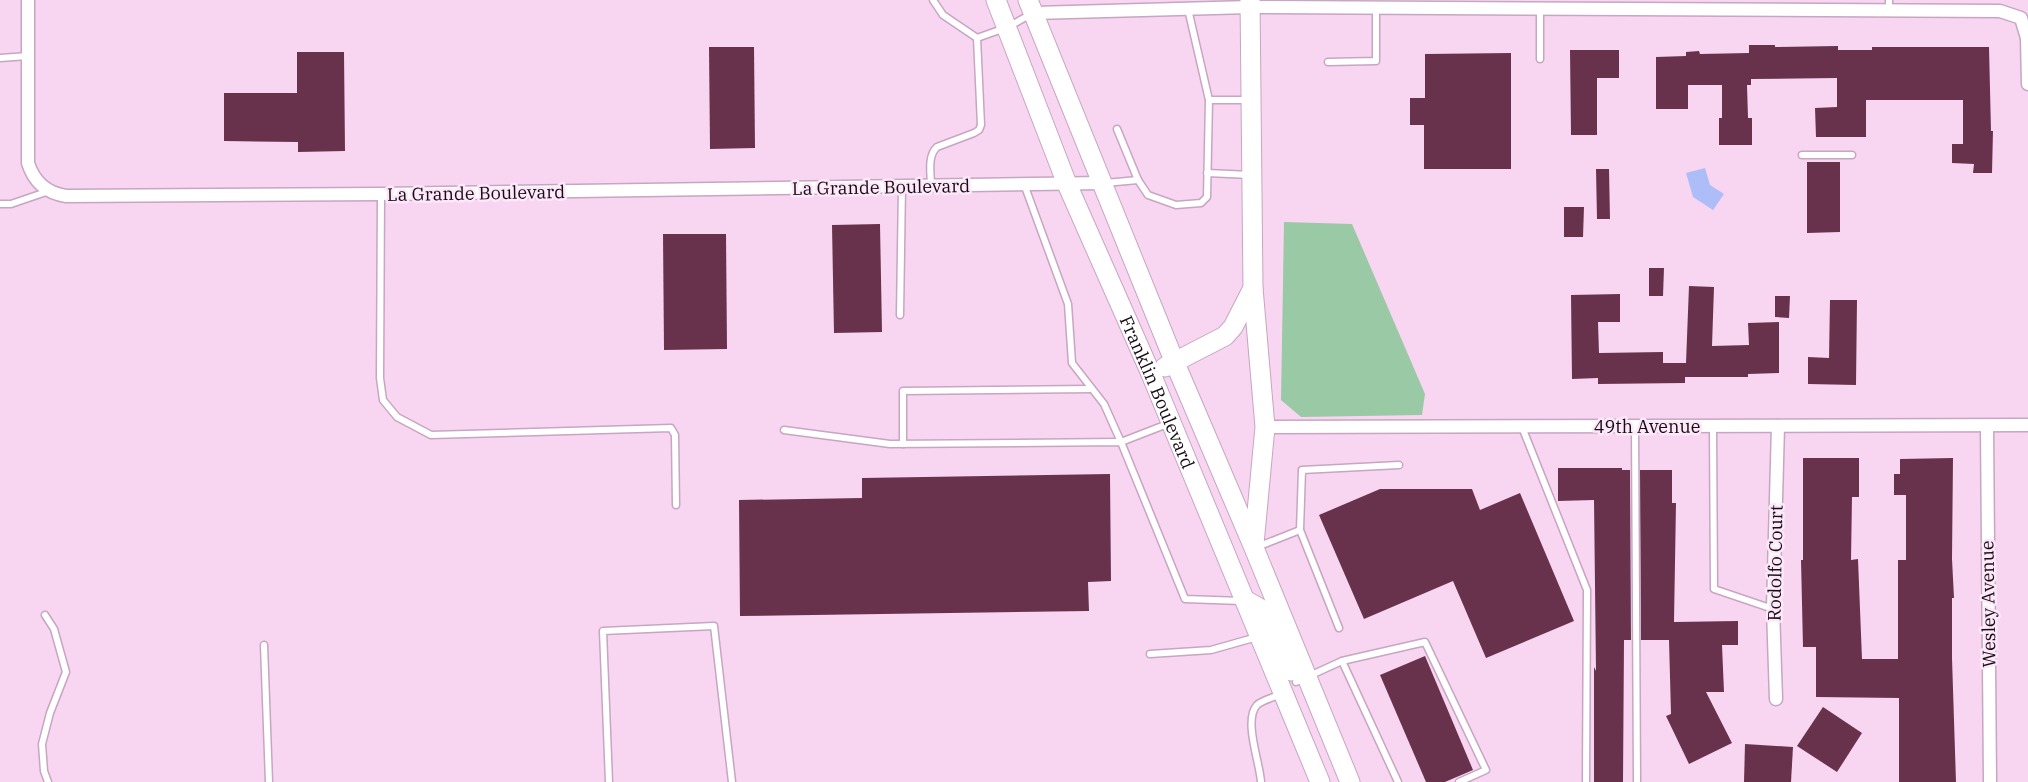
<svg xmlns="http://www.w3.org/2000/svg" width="2028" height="782" viewBox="0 0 2028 782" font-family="'IBM Plex Serif',serif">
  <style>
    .green { fill: #99caa5 }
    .water { fill: #adbdf7 }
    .building { fill: #68324c }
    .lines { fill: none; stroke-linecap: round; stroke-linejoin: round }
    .lane-casing { stroke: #c6a6c1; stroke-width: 9 }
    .street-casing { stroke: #c6a6c1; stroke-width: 15 }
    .secondary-casing { stroke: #c6a6c1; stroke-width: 21 }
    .lane { stroke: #fff; stroke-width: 6 }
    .street { stroke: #fff; stroke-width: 12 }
    .secondary { stroke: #fff; stroke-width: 19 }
    .labels { text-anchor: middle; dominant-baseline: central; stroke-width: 5; stroke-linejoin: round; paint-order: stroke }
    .street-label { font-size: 18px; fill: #170c15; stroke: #fde8f9 }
  </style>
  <rect width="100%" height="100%" fill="#f8d6f2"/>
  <!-- green -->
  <polygon class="green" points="1284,222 1352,224 1425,394 1422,415 1301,417 1281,400"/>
  <!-- water -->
  <polygon class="water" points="1705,168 1710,185 1724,194 1713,210 1693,197 1686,173"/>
  <!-- building -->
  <g class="building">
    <polygon points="1749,45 1775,45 1775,47 1838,46 1838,50 1872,50 1872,47 1989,47 1991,131 1993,131 1992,173 1973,173 1974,164 1952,163 1952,144 1963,144 1963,100 1866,100 1866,137 1816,137 1815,108 1837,107 1837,78 1751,79 1751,85 1747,85 1748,118 1752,118 1752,145 1719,145 1719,118 1722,118 1722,85 1688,85 1688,109 1656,109 1656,57 1686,56 1686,52 1699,51 1700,54 1749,53"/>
    <polygon points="709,47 754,47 755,148 710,149"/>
    <polygon points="1570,50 1619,50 1619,78 1597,78 1597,135 1571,135"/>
    <polygon points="297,52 344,52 345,151 298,152 298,142 224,141 224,93 297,93"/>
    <polygon points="1511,53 1511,169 1424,169 1424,125 1410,125 1410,98 1425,98 1425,54"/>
    <polygon points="1807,162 1840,162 1840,232 1807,233"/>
    <polygon points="1596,169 1609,169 1610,219 1597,219"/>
    <polygon points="1564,207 1584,207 1583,237 1564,237"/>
    <polygon points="880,224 882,332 834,333 832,225"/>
    <polygon points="663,234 726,234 727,349 664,350"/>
    <polygon points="1649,268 1664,268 1663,296 1649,296"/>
    <polygon points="1689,286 1714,287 1712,346 1749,345 1748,323 1779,322 1779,373 1748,374 1748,377 1685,377 1685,383 1598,384 1598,378 1572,379 1571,295 1620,294 1620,322 1598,322 1599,353 1663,352 1663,363 1686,363"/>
    <polygon points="1775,296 1790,296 1789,318 1775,317"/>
    <polygon points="1830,300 1857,300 1856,385 1808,384 1808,357 1829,358"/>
    <polygon points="1803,458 1859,458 1859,497 1852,497 1851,560 1858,559 1862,659 1898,659 1898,560 1906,560 1906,495 1894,495 1894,474 1900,474 1900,459 1953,458 1952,559 1954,598 1952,598 1952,658 1956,782 1899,782 1899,698 1816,697 1816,647 1803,647 1801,560 1803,560"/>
    <polygon points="1558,468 1622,468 1622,470 1630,470 1631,640 1624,640 1623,782 1594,782 1594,667 1596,671 1594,500 1558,501"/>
    <polygon points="1640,470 1672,470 1672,503 1676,503 1674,622 1738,621 1738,645 1722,645 1724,692 1706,692 1732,743 1689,764 1666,716 1671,714 1669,640 1641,640"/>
    <polygon points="1110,474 1111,581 1088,582 1089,611 740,616 739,500 862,498 862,478"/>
    <polygon points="1380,489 1472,489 1480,510 1520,493 1574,621 1486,658 1453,581 1364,619 1319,515"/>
    <polygon points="1425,656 1473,770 1445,782 1426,782 1380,675"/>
    <polygon points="1823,707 1862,733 1837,772 1797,746"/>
    <polygon points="1745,744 1793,747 1791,782 1744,782"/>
  </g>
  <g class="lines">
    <!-- lane casing -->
    <g class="lane-casing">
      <g id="lane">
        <polyline points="933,0 943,15 977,38 1008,27 1031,14"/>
        <polyline points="1188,9 1209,100"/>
        <polyline points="1540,9 1540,59"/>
        <polyline points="1889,11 1889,0"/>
        <polyline points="0,58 28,56"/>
        <polyline points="1328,62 1376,61 1376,8"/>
        <polyline points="1117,129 1138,180 1148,195 1176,205 1201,203 1207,197 1209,100 1250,100"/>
        <polyline points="1802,155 1852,155"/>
        <polyline points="1207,173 1251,175"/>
        <polyline points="1105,183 1138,180"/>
        <polyline points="1024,184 1068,304 1072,363 1104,404 1121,442 1170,423"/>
        <path d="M 931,186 C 931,174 927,156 937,147 L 974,133 L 979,130 L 981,125 L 977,38"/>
        <polyline points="381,194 380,378 383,400 397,417 431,435 671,428 675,435 676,505"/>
        <polyline points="0,204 11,204 49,191"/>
        <polyline points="900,315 902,186"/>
        <polyline points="1635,426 1637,782"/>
        <polyline points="1713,426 1714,589 1773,609"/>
        <polyline points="1522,427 1587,590 1586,782"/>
        <polyline points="784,430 890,444 1121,442 1185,599 1242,601"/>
        <polyline points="903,444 903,391 1092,389"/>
        <polyline points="1257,547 1300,530"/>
        <polyline points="45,615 54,629 66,672 50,713 42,744 44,771 48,782"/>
        <polyline points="1339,628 1300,530 1302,470 1399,465"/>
        <polyline points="264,645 269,782"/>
        <polyline points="1150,654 1211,650 1257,637"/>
        <polyline points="1342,661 1398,782"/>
        <polyline points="1296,682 1342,661 1425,642 1486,770 1459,782"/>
        <polyline points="609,782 603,631 714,626 732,782"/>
        <path d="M 1261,782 C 1260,763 1243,720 1257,705 C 1262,700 1275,697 1282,694"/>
      </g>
    </g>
    <!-- street casing -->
    <g class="street-casing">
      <g id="street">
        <path d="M 28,0 L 28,163 C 34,182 46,193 66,196 L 381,194 L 1103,183"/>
        <polyline points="1034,13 1250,7 2000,11 2021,18 2027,38 2028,84"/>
        <polyline points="1987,426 1990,782"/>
        <polyline points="1265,427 2028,425"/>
        <polyline points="1776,699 1773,609 1778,426"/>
      </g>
    </g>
    <!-- secondary casing -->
    <g class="secondary-casing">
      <g id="secondary">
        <path id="s1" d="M 996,0 L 1067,184 L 1151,374 L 1320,782"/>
        <polyline points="1028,0 1175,363 1254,548 1350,782"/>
        <polyline points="1250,0 1253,288 1265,427 1254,544"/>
        <polyline points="1165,367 1225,336 1233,327 1253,288"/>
        <polyline points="1247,601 1261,609 1267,616 1291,671"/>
      </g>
    </g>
    <!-- lane -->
    <use href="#lane" class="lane"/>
    <!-- street -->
    <use href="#street" class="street"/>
    <!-- secondary -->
    <use href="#secondary" class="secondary"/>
  </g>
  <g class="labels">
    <!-- street labels -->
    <g class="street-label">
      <text transform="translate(881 187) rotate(-1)">La Grande Boulevard</text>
      <text transform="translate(476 193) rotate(-1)">La Grande Boulevard</text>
      <text stroke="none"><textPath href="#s1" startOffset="424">Franklin Boulevard</textPath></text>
      <text x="1647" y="426">49th Avenue</text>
      <text transform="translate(1775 563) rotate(-89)">Rodolfo Court</text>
      <text transform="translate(1988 604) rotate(-91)">Wesley Avenue</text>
    </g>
  </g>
</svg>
